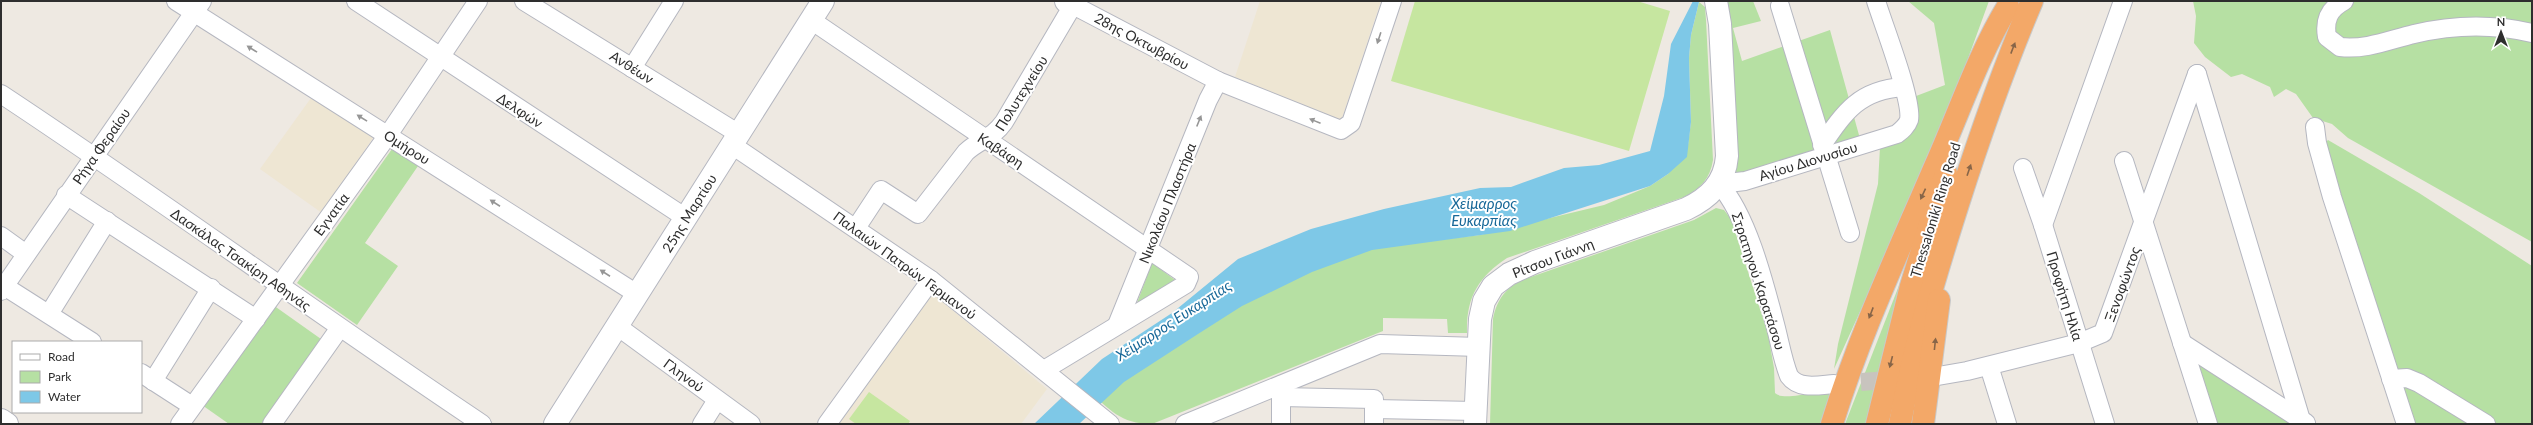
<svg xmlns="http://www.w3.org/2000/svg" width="2533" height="425" viewBox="0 0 2533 425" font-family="Lato,sans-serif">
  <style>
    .education { fill: #eee6d3 }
    .green { fill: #b6e0a3 }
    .pitch { fill: #c6e6a0 }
    .water { fill: #7ec8e7 }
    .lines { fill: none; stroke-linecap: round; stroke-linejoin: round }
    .minor-tunnel { stroke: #c8c4be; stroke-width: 18; stroke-dasharray: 18 9; stroke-linecap: butt }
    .minor-casing { stroke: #b5b7c0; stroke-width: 20 }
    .tertiary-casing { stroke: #b5b7c0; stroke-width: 24 }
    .secondary-casing { stroke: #b5b7c0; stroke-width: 24 }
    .motorway-casing { stroke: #c9c9c9; stroke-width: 24 }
    .minor { stroke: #fff; stroke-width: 18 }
    .tertiary { stroke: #fff; stroke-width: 22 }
    .secondary { stroke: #fff; stroke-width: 22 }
    .motorway { stroke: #f3a868; stroke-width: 22 }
    .oneway { fill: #969696 }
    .oneway2 { fill: #876548 }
    .labels { text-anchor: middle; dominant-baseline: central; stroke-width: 4; stroke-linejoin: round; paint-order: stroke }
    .street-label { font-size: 14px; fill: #2e2e2e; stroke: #fff }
    .water-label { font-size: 15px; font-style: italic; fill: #186898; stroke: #fff }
  </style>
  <rect width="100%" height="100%" fill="#eee9e2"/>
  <!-- education -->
  <g class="education">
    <polygon points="1260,1 1381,1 1341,121 1235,77"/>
    <polygon points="316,91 377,132 322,213 260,169"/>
    <polygon points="933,294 1047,389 1021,424 835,424"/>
  </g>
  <!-- green -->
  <g class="green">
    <polygon points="1715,1 1753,1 1761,21 1733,28 1742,61 1830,30 1862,146 1727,180"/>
    <polygon points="1908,1 1989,1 1940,135 1834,369 1838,344 1878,184 1880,147 1900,135 1903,101 1945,85 1934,23"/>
    <polygon points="2193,1 2532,1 2532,242 2348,138 2332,124 2313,118 2296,94 2286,89 2274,97 2270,87 2242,74 2231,77 2205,57 2194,43 2196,16"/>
    <path d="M 1699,2 L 1705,7 L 1706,20 L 1713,160 C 1710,179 1700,189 1684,197 L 1507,258 C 1478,277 1466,298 1467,333 L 1448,333 L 1447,319 L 1383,318 L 1383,331 L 1152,424 C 1120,424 1110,409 1087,390 L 1297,257 L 1480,235 L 1604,205 L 1650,186 L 1668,174 L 1688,145 L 1691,122 L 1689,58 L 1691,35 Z"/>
    <polygon points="2328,140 2419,193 2532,266 2532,424 2413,424 2322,146"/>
    <polygon points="392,149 418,166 365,243 398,266 357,325 297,283"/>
    <path d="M 1716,208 L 1724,210 L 1731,219 L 1768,334 L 1774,368 L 1775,393 C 1784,402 1820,390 1833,388 L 1821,424 L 1490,424 L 1493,319 C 1497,299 1506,287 1525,279 L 1694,220 Z"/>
    <polygon points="1152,263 1175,280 1140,304 1137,303"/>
    <polygon points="1907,265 1870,424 1845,424"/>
    <polygon points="273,305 321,339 261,424 229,424 202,405"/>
    <polygon points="2194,361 2292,424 2214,424"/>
  </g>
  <!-- pitch -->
  <g class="pitch">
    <polygon points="1415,1 1637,1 1670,11 1629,151 1391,81"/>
    <polygon points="869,392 910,421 908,424 856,424 849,419"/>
  </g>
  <!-- water -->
  <polygon class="water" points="1693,1 1699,2 1691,35 1689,58 1691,122 1687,157 1668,174 1650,186 1510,231 1372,250 1312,272 1242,306 1198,334 1124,382 1079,424 1034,424 1102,359 1172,313 1238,259 1311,229 1384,209 1480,188 1511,187 1564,168 1599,165 1650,151 1664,96 1671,44"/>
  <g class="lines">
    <!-- minor-tunnel -->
    <polyline class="minor-tunnel" points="1834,384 1900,379"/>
    <!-- minor casing -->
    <g class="minor-casing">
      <g id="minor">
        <polyline points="176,1 637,294"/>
        <polyline points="356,1 686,218"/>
        <polyline points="524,1 739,134"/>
        <path d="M 2344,1 C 2329,9 2324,20 2327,37 L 2340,47 C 2366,50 2389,40 2414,34 C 2452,25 2494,24 2532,33"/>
        <polyline points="1780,6 1850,233"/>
        <polyline points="811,20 1189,277 1186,284 1044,370"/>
        <polyline points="632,68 674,1"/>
        <polyline points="2197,74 2301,420"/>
        <path d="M 1,94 C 163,201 320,316 482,424"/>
        <polyline points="2315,127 2317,143 2332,197 2406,424"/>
        <polyline points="732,145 931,280 1110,424"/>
        <path d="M 1822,145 C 1845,111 1860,90 1903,87"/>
        <polyline points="2124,161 2208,424"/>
        <polyline points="2023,168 2043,225 2105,424"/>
        <path d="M 1719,184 L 1745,181 L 1897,134 C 1902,130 1907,126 1909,120 C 1913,100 1883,24 1876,1"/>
        <path d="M 1719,184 C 1748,216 1765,286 1776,328 C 1780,344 1783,361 1789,376 C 1799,390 1819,385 1834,384"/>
        <polyline points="66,195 256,319"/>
        <polyline points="2043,225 2123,1"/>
        <path d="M 856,228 L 881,190 L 918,214 L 966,152 C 980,139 992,139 1004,122 L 1073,5 L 1218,81 L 1341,130 L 1351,123 L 1392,1"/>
        <polyline points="1,236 26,254"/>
        <polyline points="4,286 92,342"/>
        <polyline points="1,291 202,1"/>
        <polyline points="49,314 107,221"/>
        <polyline points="1117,325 1208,100 1218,81"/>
        <polyline points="617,326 751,424"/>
        <polyline points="2182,343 2306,423"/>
        <polyline points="1989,366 2007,424"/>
        <polyline points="141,373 192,406"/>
        <polyline points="1938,376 1967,371 2079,343 2103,333 2197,74"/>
        <polyline points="2391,379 2407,378 2419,383 2486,424"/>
        <polyline points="153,381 211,288"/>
        <polyline points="1281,397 1374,399 1374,424"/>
        <polyline points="1374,409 1476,411"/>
        <polyline points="180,424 388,135 478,1"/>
        <polyline points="272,424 339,329"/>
        <polyline points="702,424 717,400"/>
        <polyline points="827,424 931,280"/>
        <polyline points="1185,424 1380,344 1479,347"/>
        <polyline points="1281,424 1281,385"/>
      </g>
    </g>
    <!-- tertiary casing -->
    <g class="tertiary-casing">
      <g id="tertiary">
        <polyline points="1,420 7,424"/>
        <path d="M 1475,424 L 1480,319 L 1484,301 L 1493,286 L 1509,274 L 1535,262 L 1686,209 C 1709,198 1725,183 1727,156 L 1720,24 L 1716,1"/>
      </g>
    </g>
    <!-- secondary casing -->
    <g class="secondary-casing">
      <g id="secondary">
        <polyline points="1066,1 1073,5 1076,1"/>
        <polyline points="555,424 823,1"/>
      </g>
    </g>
    <!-- motorway casing -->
    <g class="motorway-casing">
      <g id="motorway">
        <path d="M 1832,424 C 1859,336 1897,255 1933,171 C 1958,116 1977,57 2008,6"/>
        <polyline points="1877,424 1911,286 1946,173"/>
        <path d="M 1900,424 C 1913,349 1935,276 1958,204 C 1980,135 2004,67 2032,1"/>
        <polyline points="1923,424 1939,300"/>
      </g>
    </g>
    <!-- minor -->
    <use href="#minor" class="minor"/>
    <!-- tertiary -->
    <use href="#tertiary" class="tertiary"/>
    <!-- secondary -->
    <use href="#secondary" class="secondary"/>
    <!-- motorway -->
    <use href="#motorway" class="motorway"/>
  </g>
  <!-- one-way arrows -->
  <defs><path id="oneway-solid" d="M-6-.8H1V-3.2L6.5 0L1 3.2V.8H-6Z"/></defs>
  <g class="oneway">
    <use href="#oneway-solid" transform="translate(1379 38) rotate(108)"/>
    <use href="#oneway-solid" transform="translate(252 49) rotate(-148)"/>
    <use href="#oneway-solid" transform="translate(362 118) rotate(-148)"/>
    <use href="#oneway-solid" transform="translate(1199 121) rotate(-68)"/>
    <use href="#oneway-solid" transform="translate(1315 121) rotate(-158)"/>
    <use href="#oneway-solid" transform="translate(495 203) rotate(-147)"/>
    <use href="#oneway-solid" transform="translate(605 273) rotate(-147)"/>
  </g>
  <g class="oneway2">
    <use href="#oneway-solid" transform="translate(2013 48) rotate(-69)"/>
    <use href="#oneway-solid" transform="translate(1969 170) rotate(-71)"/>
    <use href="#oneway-solid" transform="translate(1923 194) rotate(115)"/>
    <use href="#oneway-solid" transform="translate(1871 313) rotate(111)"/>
    <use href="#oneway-solid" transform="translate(1935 344) rotate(-84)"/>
    <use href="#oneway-solid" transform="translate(1891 362) rotate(104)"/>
  </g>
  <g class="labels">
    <!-- street labels -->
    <g class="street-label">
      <text transform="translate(1142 41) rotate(28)">28ης Οκτωβρίου</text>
      <text transform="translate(632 67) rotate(32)">Ανθέων</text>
      <text transform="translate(1021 93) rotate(-58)">Πολυτεχνείου</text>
      <text transform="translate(520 110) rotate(33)">Δελφών</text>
      <text transform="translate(101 146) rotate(-55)">Ρήγα Φεραίου</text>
      <text transform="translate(407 147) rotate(32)">Ομήρου</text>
      <text transform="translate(1001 150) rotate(33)">Καβάφη</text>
      <text transform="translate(1808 161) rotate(-17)">Αγίου Διονυσίου</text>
      <text transform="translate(1167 203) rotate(-68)">Νικολάου Πλαστήρα</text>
      <text transform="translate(1935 210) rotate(-73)">Thessaloniki Ring Road</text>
      <text transform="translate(689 213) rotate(-58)">25ης Μαρτίου</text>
      <text transform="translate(331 214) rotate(-54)">Εγνατία</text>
      <text transform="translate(1553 258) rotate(-21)">Ρίτσου Γιάννη</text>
      <text transform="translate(241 259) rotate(35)">Δασκάλας Τσακίρη Αθηνάς</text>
      <text transform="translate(905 265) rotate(36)">Παλαιών Πατρών Γερμανού</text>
      <text transform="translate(1759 281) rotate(72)">Στρατηγού Καρατάσου</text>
      <text transform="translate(2122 284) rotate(-70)">Ξενοφώντος</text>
      <text transform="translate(2065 296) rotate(73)">Προφήτη Ηλία</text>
      <text transform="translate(684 375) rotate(36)">Γληνού</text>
    </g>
    <!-- water labels -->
    <g class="water-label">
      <text x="1484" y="203">Χείμαρρος<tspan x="1484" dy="17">Ευκαρπίας</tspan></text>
      <text transform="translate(1173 320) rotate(-33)">Χείμαρρος Ευκαρπίας</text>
    </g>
  </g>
  <!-- border -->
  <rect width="2533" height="425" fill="none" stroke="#2e2e2e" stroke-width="4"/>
  <!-- legend -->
  <rect x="12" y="341" width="130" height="72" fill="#ffffff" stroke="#ababab"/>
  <rect x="20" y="354" width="20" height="6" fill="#ffffff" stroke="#ababab"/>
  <text x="48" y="361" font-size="12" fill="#2e2e2e">Road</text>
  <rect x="20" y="371" width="20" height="12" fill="#b6e0a3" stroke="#ababab"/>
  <text x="48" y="381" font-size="12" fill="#2e2e2e">Park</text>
  <rect x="20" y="391" width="20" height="12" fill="#7ec8e7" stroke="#ababab"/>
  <text x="48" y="401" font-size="12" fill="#2e2e2e">Water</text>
  <!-- north arrow -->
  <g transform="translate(2501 32)" stroke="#ffffff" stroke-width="3" paint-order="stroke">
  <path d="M0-3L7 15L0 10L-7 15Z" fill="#2e2e2e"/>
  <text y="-6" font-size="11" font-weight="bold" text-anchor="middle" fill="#2e2e2e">N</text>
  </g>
</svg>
